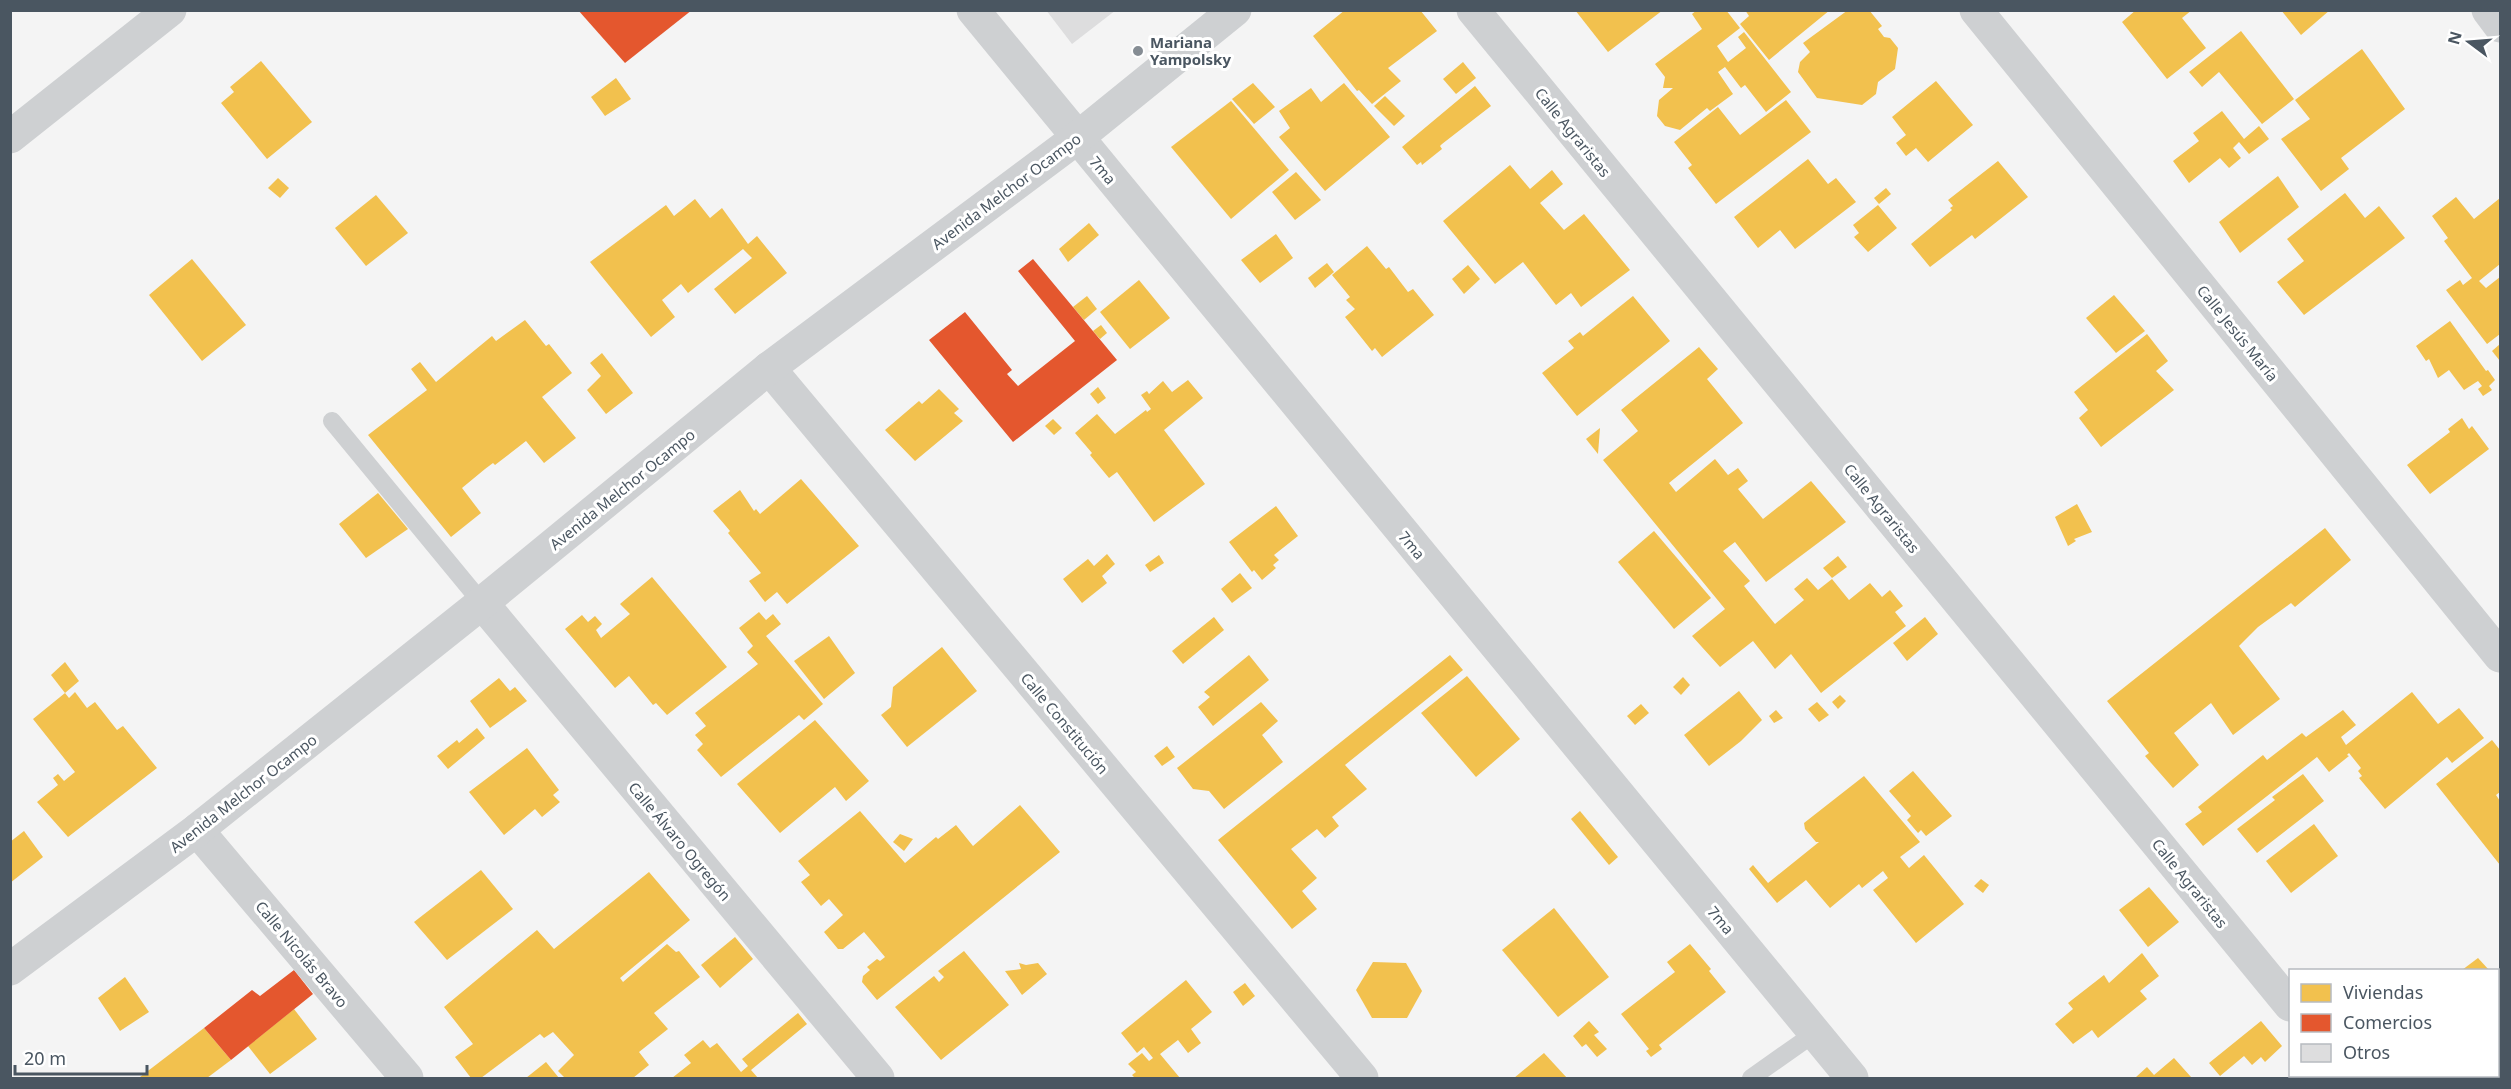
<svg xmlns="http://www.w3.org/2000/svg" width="2511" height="1089" viewBox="0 0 2511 1089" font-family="'Noto Sans',sans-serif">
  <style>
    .homes { fill: #f2c14e }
    .shops { fill: #e4572e }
    .building { fill: #ddddde }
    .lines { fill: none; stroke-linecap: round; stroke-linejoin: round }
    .service { stroke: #ced0d2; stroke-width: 18 }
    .minor { stroke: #ced0d2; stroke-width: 33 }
    .tertiary { stroke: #ced0d2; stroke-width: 33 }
    .poi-dot { fill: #868d94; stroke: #fff; stroke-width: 2 }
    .labels { text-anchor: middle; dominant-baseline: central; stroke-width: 6; stroke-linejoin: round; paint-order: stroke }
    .poi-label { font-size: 15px; font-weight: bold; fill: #4a5661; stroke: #fff; text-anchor: start }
    .street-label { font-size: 15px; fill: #4a5661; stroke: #fff }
  </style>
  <rect width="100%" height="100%" fill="#f4f4f4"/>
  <!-- homes -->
  <g class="homes">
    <polygon points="1345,10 1420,10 1437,31 1388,68 1401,81 1372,104 1359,90 1357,91 1313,36"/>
    <polygon points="1575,10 1663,10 1608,52"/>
    <polygon points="1697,10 1726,10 1740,28 1717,46 1728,62 1746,48 1738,37 1744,32 1791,92 1766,112 1745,85 1741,88 1725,67 1718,72 1733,94 1710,111 1707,108 1680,130 1665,126 1657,116 1659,100 1673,88 1663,88 1665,77 1655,64 1702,29 1692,14"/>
    <polygon points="1745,10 1830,10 1769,60 1740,24 1749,16"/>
    <polygon points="1848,10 1869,10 1882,26 1878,29 1884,37 1890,38 1898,48 1895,69 1878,82 1876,94 1862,105 1817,98 1798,72 1800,62 1810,52 1803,43"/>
    <polygon points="2136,10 2192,10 2182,18 2206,48 2167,79 2122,22"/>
    <polygon points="2281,10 2330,10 2301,35"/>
    <polygon points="2241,31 2294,99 2262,124 2219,72 2202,87 2189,72"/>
    <polygon points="2362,49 2405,109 2341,158 2349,169 2321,191 2281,139 2310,119 2295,100"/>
    <polygon points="261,61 312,122 267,159 221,103 234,92 230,87"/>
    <polygon points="1463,62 1476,78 1456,94 1443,79"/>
    <polygon points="616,78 631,99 605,116 591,97"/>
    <polygon points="1936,81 1973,125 1928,162 1916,148 1906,156 1896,143 1906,135 1892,117"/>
    <polygon points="1253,83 1275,107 1254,124 1232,99"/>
    <polygon points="1344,83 1390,137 1325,191 1279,137 1290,128 1279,111 1311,88 1321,102"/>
    <polygon points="1475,86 1491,106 1442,144 1440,146 1442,149 1422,165 1421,162 1417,165 1402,147"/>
    <polygon points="1385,96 1405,116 1394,126 1374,106"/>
    <polygon points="1786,100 1811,132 1716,204 1688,168 1692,165 1674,142 1718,107 1740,135"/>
    <polygon points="1231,101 1289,170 1231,219 1171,147"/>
    <polygon points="2222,111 2244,139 2259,126 2269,139 2249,154 2239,142 2233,148 2241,158 2229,168 2220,158 2189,183 2173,161 2199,141 2193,133"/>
    <polygon points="1808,159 1828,184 1836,178 1856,202 1795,249 1780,230 1758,248 1734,217"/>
    <polygon points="1998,161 2028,197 1975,239 1972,235 1930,267 1911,244 1952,210 1950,208 1953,206 1948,200"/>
    <polygon points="1510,165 1530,189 1552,170 1563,184 1540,203 1564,230 1584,214 1630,270 1581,307 1571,293 1556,305 1523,262 1495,284 1443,221"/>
    <polygon points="1296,172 1321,200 1295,220 1272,192"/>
    <polygon points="2278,176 2299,207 2240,253 2219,222"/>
    <polygon points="278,178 289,188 280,198 268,188"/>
    <polygon points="1886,188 1891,194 1879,204 1874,198"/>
    <polygon points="2345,193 2365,218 2379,206 2405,238 2304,315 2277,282 2304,261 2287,239"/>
    <polygon points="376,195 408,233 366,266 335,228"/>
    <polygon points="2456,197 2474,219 2500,198 2500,264 2479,281 2486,288 2500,277 2500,334 2487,344 2446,290 2460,280 2463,285 2472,278 2444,241 2448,238 2432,216"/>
    <polygon points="695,199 710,218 722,208 748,244 757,236 787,273 735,314 714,289 752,258 743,249 688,293 681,284 662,300 675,317 651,337 590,262 666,205 674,216"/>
    <polygon points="1878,205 1897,228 1868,252 1854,237 1859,233 1853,225"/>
    <polygon points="1089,223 1099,235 1068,262 1059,249"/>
    <polygon points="1276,234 1293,258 1260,283 1241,260"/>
    <polygon points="1367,246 1386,269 1389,267 1408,292 1413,289 1434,315 1382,357 1375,348 1372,351 1345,317 1355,309 1346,300 1350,297 1332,275"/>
    <polygon points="192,259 246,325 202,361 149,295"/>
    <polygon points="1327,263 1334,272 1315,288 1308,278"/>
    <polygon points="1468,265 1480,279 1464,294 1452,279"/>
    <polygon points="1139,280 1170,318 1130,349 1100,312"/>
    <polygon points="2114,295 2145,331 2116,353 2086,318"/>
    <polygon points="1087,296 1097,309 1084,320 1073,307"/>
    <polygon points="1633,296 1670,341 1577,416 1542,373 1574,348 1568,341 1580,332 1583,336"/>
    <polygon points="525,320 546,346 549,344 572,373 542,397 576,438 544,463 526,441 495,465 493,463 485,469 462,488 481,513 451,537 368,435 427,390 411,369 420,362 436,382 492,336 496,341"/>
    <polygon points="2450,321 2486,371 2488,370 2495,380 2489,386 2492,390 2483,396 2478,389 2482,386 2478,381 2464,390 2449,370 2438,378 2429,359 2426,361 2416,346"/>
    <polygon points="1101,325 1107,333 1100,339 1093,331"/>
    <polygon points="2147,334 2168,361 2156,371 2174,390 2101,447 2079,418 2088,410 2074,392"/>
    <polygon points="2500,344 2500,361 2492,351"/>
    <polygon points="1699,347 1718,369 1707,379 1743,423 1669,483 1676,492 1715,459 1728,475 1738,468 1748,481 1738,489 1763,519 1811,481 1846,522 1766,582 1735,542 1723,551 1750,581 1744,586 1775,624 1804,600 1794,589 1807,578 1818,590 1832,579 1849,600 1870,583 1882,597 1890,590 1903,606 1895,612 1906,626 1821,693 1791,654 1775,669 1753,641 1720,667 1692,636 1725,609 1603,460 1638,431 1621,410"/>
    <polygon points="602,353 633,393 606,414 587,390 601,376 590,363"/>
    <polygon points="1188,380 1203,398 1164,430 1205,484 1154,522 1117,472 1109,478 1090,455 1092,453 1075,433 1097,414 1115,434 1146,410 1147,412 1151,409 1141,395 1147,391 1149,394 1163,381 1172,392"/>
    <polygon points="1098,387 1106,398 1098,404 1090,394"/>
    <polygon points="939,389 959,409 954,413 963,421 915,461 885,430 919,401 922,404"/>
    <polygon points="2462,418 2469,429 2472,426 2489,449 2430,494 2407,465 2450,432 2448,429"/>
    <polygon points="1053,419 1062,428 1054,435 1045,426"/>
    <polygon points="1600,428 1598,454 1586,439"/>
    <polygon points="801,479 859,546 787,604 777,592 765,602 749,581 761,573 728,533 730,531 713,511 740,490 754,511 756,509 760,514"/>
    <polygon points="378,493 408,529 366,558 339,524"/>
    <polygon points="2077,504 2092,532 2074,539 2076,541 2068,546 2055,517"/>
    <polygon points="1276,506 1298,536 1274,555 1279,560 1273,565 1276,568 1262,580 1254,570 1252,572 1229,542"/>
    <polygon points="2325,528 2351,560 2295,607 2291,603 2258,627 2239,646 2280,699 2233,735 2211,703 2174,733 2199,765 2173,788 2145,756 2149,753 2107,701"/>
    <polygon points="1654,531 1711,598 1674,629 1618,562"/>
    <polygon points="1107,554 1115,564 1102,576 1107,583 1082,603 1063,579 1088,559 1094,566"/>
    <polygon points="1159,555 1164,563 1150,572 1145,565"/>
    <polygon points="1838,556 1847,567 1832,578 1823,568"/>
    <polygon points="1240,573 1252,588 1232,603 1221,589"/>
    <polygon points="652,577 727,667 667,715 656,703 653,705 629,676 615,688 565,629 582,615 588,622 595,616 602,624 596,630 601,638 630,614 620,604"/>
    <polygon points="759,612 766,620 773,614 781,624 766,636 823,704 804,720 799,715 721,777 697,750 703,744 695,735 706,726 695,713 758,664 747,652 753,646 739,628"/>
    <polygon points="1214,617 1224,630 1183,664 1172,651"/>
    <polygon points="1925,617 1938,634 1907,661 1893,643"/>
    <polygon points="829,636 855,673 824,699 794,661"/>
    <polygon points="942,647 977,691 907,747 881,715 891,707 893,687"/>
    <polygon points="1249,655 1269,680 1213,726 1198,707 1210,697 1204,692"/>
    <polygon points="1450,655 1463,670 1345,765 1367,789 1332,817 1339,826 1325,838 1317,829 1291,849 1317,878 1302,891 1317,909 1292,929 1218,840"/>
    <polygon points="65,662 79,681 65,693 51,675"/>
    <polygon points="1467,676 1520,739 1476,777 1421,713"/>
    <polygon points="1683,677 1690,685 1681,695 1673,687"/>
    <polygon points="499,678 510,691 515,687 527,701 490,728 470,701"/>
    <polygon points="1739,691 1762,720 1741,741 1709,766 1684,735"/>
    <polygon points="75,692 87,708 95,702 117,730 123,726 157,768 68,837 37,802 58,785 53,778 58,774 64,781 75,772 33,719 65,693 69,698"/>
    <polygon points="2412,692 2438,724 2459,708 2484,738 2452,763 2447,757 2385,809 2359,778 2362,776 2358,771 2361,768 2349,753 2347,755 2349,756 2329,772 2317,757 2203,846 2185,824 2202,812 2198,807 2263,755 2267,760 2302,733 2306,737 2343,710 2356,725 2341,737 2346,745"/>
    <polygon points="1840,695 1846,701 1838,709 1832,702"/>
    <polygon points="1261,702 1278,721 1262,735 1283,762 1224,809 1209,791 1193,789 1177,768"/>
    <polygon points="1817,702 1829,715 1819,722 1808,709"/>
    <polygon points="1641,704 1649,713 1635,725 1627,716"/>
    <polygon points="1776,710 1783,718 1774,723 1769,716"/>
    <polygon points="815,720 869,781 846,801 835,787 780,833 737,784"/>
    <polygon points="477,728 485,738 448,769 437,756 457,740 459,743"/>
    <polygon points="2492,740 2500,750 2500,792 2496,795 2500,801 2500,865 2436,784"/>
    <polygon points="1167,746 1175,757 1162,766 1154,756"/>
    <polygon points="527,748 559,790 553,795 560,802 542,817 535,809 504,835 469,792"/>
    <polygon points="1913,771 1952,816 1926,836 1921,830 1918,833 1907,820 1911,816 1889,791"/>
    <polygon points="2303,774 2324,801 2257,853 2237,829 2275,800 2272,797"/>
    <polygon points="1864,776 1920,842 1900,857 1909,868 1924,855 1964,904 1916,943 1873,890 1888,878 1883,871 1862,888 1859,884 1830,908 1806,880 1777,903 1749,869 1753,865 1768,883 1819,842 1816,842 1805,829 1804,823"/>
    <polygon points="1020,805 1060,852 877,1000 862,982 863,976 870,970 867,967 877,959 880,961 885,957 864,932 843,949 838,949 824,932 843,915 829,899 821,906 801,882 810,875 798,861 860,811 905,863 936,837 938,839 956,825 973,846"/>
    <polygon points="1580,811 1618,857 1609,865 1571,819"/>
    <polygon points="2314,824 2338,856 2291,893 2266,861"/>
    <polygon points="24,831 43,857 10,883 10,842"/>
    <polygon points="900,834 913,839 904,851 893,842"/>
    <polygon points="481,870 513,909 447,960 414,922"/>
    <polygon points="649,872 690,920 620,978 623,982 667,944 676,952 679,951 700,977 654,1013 668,1029 639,1052 649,1065 633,1078 565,1078 558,1071 574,1055 553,1032 544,1038 540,1034 481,1078 471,1078 455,1057 473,1044 444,1007 537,930 554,949"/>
    <polygon points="1981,879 1989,885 1983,893 1974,886"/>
    <polygon points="2149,887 2179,922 2148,947 2119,910"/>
    <polygon points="1554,908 1609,977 1558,1017 1502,950"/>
    <polygon points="735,937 753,959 720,988 701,965"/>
    <polygon points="1690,944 1711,969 1709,971 1726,992 1659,1045 1662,1049 1651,1057 1646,1051 1649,1049 1621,1014 1675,972 1667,962"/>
    <polygon points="964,951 1009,1005 941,1060 895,1007 934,976 939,982 944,977 938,971"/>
    <polygon points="2142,953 2159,976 2140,991 2147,999 2098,1038 2092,1030 2073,1044 2055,1024 2073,1009 2068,1003 2104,975 2109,983"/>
    <polygon points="2478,958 2489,970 2462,970"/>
    <polygon points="1373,962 1406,963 1422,991 1407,1018 1372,1018 1356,990"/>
    <polygon points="1019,963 1026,965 1038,963 1047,974 1022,995 1005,971 1021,969"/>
    <polygon points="125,977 149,1012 120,1031 98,998"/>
    <polygon points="1186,980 1212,1012 1191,1029 1201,1043 1188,1053 1178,1040 1160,1054 1180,1078 1135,1078 1132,1075 1136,1072 1128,1064 1142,1053 1149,1061 1153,1058 1144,1047 1137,1053 1121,1033"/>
    <polygon points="1245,983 1255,996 1243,1006 1233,992"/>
    <polygon points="294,1009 317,1039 270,1074 248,1046"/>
    <polygon points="798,1013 807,1024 751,1070 758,1078 672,1078 691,1063 684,1055 703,1040 710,1048 717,1043 741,1072 748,1066 742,1059"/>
    <polygon points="1589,1021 1599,1032 1594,1035 1607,1049 1597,1057 1586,1044 1582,1047 1573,1036"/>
    <polygon points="2261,1021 2282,1046 2265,1062 2261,1057 2252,1065 2244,1056 2220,1076 2209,1063"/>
    <polygon points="204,1028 231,1060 207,1078 142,1078 140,1077"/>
    <polygon points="1544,1053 1567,1078 1514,1078"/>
    <polygon points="2174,1058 2191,1077 2189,1078 2137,1078 2136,1077 2147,1067 2154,1075"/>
    <polygon points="546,1062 559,1078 526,1078"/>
    <polygon points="2392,1076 2424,1076 2426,1078 2395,1078"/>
  </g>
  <!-- shops -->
  <g class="shops">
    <polygon points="578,10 692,10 625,63"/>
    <polygon points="1033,259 1117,360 1013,442 929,340 965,312 1012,370 1007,374 1018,386 1075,341 1018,271"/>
    <polygon points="294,970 313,994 231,1060 204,1028 252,990 260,996"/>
    <polygon points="2500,1058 2500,1078 2475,1078 2479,1076 2498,1076 2498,1061"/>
  </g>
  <!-- building -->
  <polygon class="building" points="1046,10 1116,10 1072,44"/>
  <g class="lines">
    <!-- service -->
    <g class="service">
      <polyline points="332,421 482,603"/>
      <polyline points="1751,1078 1815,1033"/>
    </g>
    <!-- minor -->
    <g class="minor">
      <polyline points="973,10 1852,1078"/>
      <polyline points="1473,10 2290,1005"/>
      <polyline points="1976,10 2500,656"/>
      <polyline points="2488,10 2500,26"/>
      <polyline points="10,137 170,10"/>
      <polyline points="769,368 1362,1078"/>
      <polyline points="482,603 878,1078"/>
      <polyline points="197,830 407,1078"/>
      <polyline points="2348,1076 2351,1078"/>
    </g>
    <!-- tertiary -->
    <polyline class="tertiary" points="10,969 197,830 482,603 769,368 1077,138 1235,10"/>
  </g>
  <!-- markers -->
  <circle class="poi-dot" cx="1138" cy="51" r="6"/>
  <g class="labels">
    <!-- poi labels -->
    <g class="poi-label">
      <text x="1150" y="42">Mariana<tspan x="1150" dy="17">Yampolsky</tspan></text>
    </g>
    <!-- street labels -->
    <g class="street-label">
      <text transform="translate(1573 132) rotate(51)">Calle Agraristas</text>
      <text transform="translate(1103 170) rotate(50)">7ma</text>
      <text transform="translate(1006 191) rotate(-37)">Avenida Melchor Ocampo</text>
      <text transform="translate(2238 333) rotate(51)">Calle Jesús María</text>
      <text transform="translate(622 489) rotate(-39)">Avenida Melchor Ocampo</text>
      <text transform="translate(1882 508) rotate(51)">Calle Agraristas</text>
      <text transform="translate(1412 545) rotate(50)">7ma</text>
      <text transform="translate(1065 723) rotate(50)">Calle Constitución</text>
      <text transform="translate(243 793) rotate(-38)">Avenida Melchor Ocampo</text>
      <text transform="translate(680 841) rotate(50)">Calle Álvaro Ogregón</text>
      <text transform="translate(2190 883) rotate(51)">Calle Agraristas</text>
      <text transform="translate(1721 920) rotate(50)">7ma</text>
      <text transform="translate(302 954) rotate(50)">Calle Nicolás Bravo</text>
    </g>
  </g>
  <!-- border -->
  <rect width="2511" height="1089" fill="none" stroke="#4a5661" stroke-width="24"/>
  <!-- legend -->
  <rect x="2289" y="969" width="210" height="108" fill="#ffffff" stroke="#b7bbc0" stroke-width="1.5"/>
  <rect x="2301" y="984" width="30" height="18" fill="#f2c14e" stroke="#b7bbc0" stroke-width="1.5"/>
  <text x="2343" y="999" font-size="18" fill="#4a5661">Viviendas</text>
  <rect x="2301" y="1014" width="30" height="18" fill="#e4572e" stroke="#b7bbc0" stroke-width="1.5"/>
  <text x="2343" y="1029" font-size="18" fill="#4a5661">Comercios</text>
  <rect x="2301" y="1044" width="30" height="18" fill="#ddddde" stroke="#b7bbc0" stroke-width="1.5"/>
  <text x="2343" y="1059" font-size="18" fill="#4a5661">Otros</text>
  <!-- north arrow -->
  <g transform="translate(2469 42) rotate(286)" stroke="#ffffff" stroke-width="4.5" paint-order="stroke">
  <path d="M0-4.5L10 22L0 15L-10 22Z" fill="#4a5661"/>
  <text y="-9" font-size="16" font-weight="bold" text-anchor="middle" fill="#4a5661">N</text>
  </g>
  <!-- scale -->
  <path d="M15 1065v9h132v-9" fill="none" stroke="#4a5661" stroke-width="3"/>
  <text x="24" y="1065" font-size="18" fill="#4a5661" stroke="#ffffff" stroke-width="4.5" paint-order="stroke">20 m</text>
</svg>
